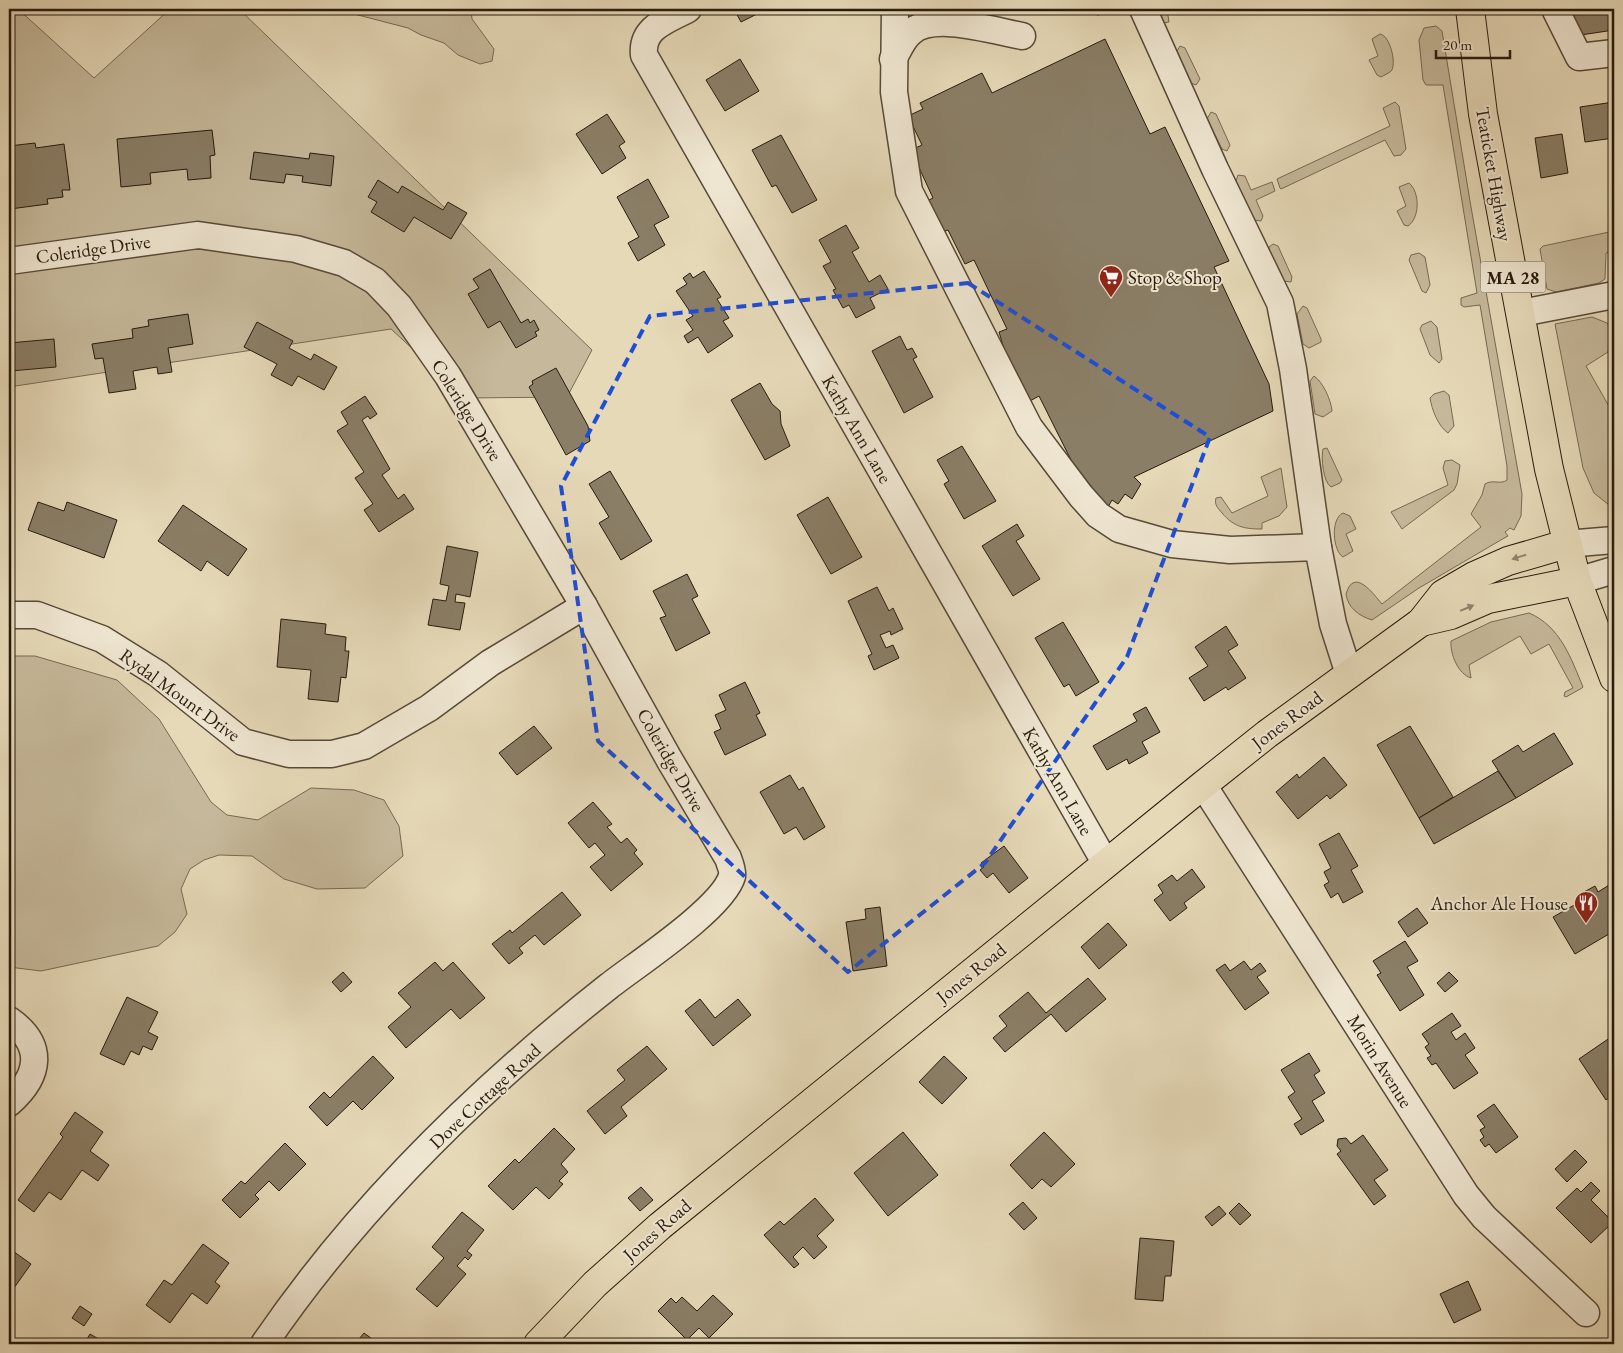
<svg xmlns="http://www.w3.org/2000/svg" width="1623" height="1353" viewBox="0 0 1623 1353" font-family="'EB Garamond',serif">
  <style>
    .green { fill: #c6b99b; stroke: #766a54 }
    .building { fill: #8a7e66; stroke: #271b0d }
    .lines { fill: none; stroke-linecap: round; stroke-linejoin: round }
    .minor-casing { stroke: #574a38; stroke-width: 29 }
    .major-casing { stroke: #271b0d; stroke-width: 30 }
    .minor { stroke: #efe6d1; stroke-width: 26 }
    .major { stroke: #e6d9b8; stroke-width: 28 }
    .oneway { fill: #90846b }
    .marked { fill: none; stroke: #1d4ed8; stroke-width: 4; stroke-dasharray: 10 6; stroke-linejoin: round }
    .labels { text-anchor: middle; dominant-baseline: central; stroke-width: 4; stroke-linejoin: round; paint-order: stroke }
    .shield { fill: #efe6d1; stroke: #635848; stroke-width: 1 }
    .shield-label { font-size: 18px; font-weight: bold; fill: #271b0d }
    .street-label { font-size: 19px; fill: #271b0d; stroke: #efe6d1 }
    .poi-label { font-size: 19px; fill: #271b0d; stroke: #efe6d1; text-anchor: start }
  </style>
  <rect width="100%" height="100%" fill="#e6d9b8"/>
  <filter id="stains"><feTurbulence type="fractalNoise" baseFrequency=".004" numOctaves="4"/><feColorMatrix values="0 0 0 0 .2 0 0 0 0 .09 0 0 0 0 .02 0 0 0 .5 -.17"/></filter>
  <radialGradient id="worn" r=".72"><stop offset=".6" stop-color="#630" stop-opacity="0"/><stop offset="1" stop-color="#630" stop-opacity=".3"/></radialGradient>
  <!-- green -->
  <g class="green">
    <polygon points="9,9 18,9 94,78 170,9 239,9 592,350 567,397 466,398 391,329 9,387"/>
    <polygon points="335,9 471,9 472,19 494,49 492,61 480,64 458,55 444,43 421,35 408,28"/>
    <polygon points="1156,9 1167,9 1169,22 1163,23"/>
    <path d="M 1436,26 L 1442,31 L 1471,207 L 1522,494 L 1521,516 L 1514,530 L 1510,528 L 1505,532 L 1508,536 L 1506,537 L 1419,588 L 1372,620 C 1359,616 1348,608 1346,594 C 1354,566 1374,595 1382,604 L 1481,527 L 1471,514 L 1482,495 L 1485,484 C 1492,479 1501,485 1507,480 L 1507,466 L 1480,305 L 1464,307 L 1461,305 L 1461,298 L 1477,293 L 1443,85 L 1426,85 L 1423,80 L 1419,40 L 1424,28 Z"/>
    <path d="M 1380,34 C 1390,36 1396,61 1392,70 C 1390,73 1384,75 1381,77 L 1377,75 L 1369,60 L 1378,56 L 1372,39 Z"/>
    <polygon points="1180,46 1185,48 1200,79 1196,85 1191,83 1176,53"/>
    <polygon points="1395,102 1399,106 1406,149 1401,155 1394,156 1385,140 1281,189 1280,188 1277,179 1390,126 1383,108"/>
    <polygon points="1211,112 1216,114 1230,145 1227,151 1222,149 1207,119"/>
    <polygon points="1238,175 1245,176 1251,190 1272,182 1275,191 1256,200 1263,216 1261,221 1254,220 1236,181"/>
    <path d="M 1409,183 C 1420,192 1420,218 1408,226 L 1404,225 L 1397,211 L 1406,206 L 1399,187 Z"/>
    <polygon points="1614,231 1614,251 1606,253 1605,279 1599,283 1556,292 1547,289 1540,249 1543,246"/>
    <polygon points="1273,244 1278,246 1292,277 1291,282 1284,281 1269,251 1269,247"/>
    <polygon points="1419,253 1425,257 1430,285 1426,293 1422,291 1409,260 1411,255"/>
    <polygon points="1303,306 1307,308 1321,339 1321,342 1309,348 1303,344 1297,314"/>
    <polygon points="1592,317 1607,323 1612,330 1608,352 1586,366 1614,415 1614,509 1594,493 1583,468 1555,324"/>
    <polygon points="1431,321 1437,327 1442,359 1439,363 1430,355 1420,329 1422,325"/>
    <path d="M 1314,376 C 1323,382 1331,400 1332,411 L 1323,417 L 1315,414 L 1310,381 Z"/>
    <path d="M 1444,391 L 1449,395 L 1454,426 L 1448,433 C 1438,426 1432,410 1430,398 L 1434,394 Z"/>
    <path d="M 1327,448 L 1342,480 L 1340,483 L 1331,487 C 1323,482 1321,458 1323,449 Z"/>
    <polygon points="1452,460 1460,465 1457,484 1454,490 1402,529 1391,512 1448,485 1443,468 1445,461"/>
    <path d="M 1281,468 L 1287,507 L 1279,516 L 1262,523 L 1262,529 C 1244,529 1234,527 1222,513 C 1218,508 1214,505 1216,498 L 1221,497 L 1232,513 L 1268,496 L 1261,477 Z"/>
    <path d="M 1343,513 L 1350,516 L 1356,529 L 1346,534 L 1353,551 L 1343,557 C 1333,551 1330,519 1343,513 Z"/>
    <path d="M 1529,613 C 1560,626 1571,658 1583,687 L 1582,688 L 1566,697 L 1564,696 L 1565,692 L 1573,688 L 1549,644 L 1531,654 L 1520,636 L 1469,665 L 1471,678 C 1458,674 1450,654 1451,641 L 1491,622 Z"/>
    <polygon points="9,656 35,656 117,680 159,719 211,802 227,815 258,820 311,788 354,790 384,800 399,826 403,856 365,888 317,889 284,879 252,856 219,855 204,860 190,869 181,889 187,914 175,932 158,946 41,971 9,967"/>
  </g>
  <!-- building -->
  <g class="building">
    <polygon points="738,9 754,9 757,14 741,22 735,11"/>
    <polygon points="1064,9 1100,9 1099,15"/>
    <polygon points="1570,9 1614,9 1614,30 1574,36"/>
    <polygon points="1105,39 1150,134 1165,127 1229,261 1214,267 1269,384 1273,411 1134,477 1141,484 1132,499 1125,494 1118,504 1112,500 1105,512 1089,496 1039,396 1021,406 999,332 1007,329 974,260 965,264 948,230 938,234 923,203 933,198 911,150 922,145 908,116 923,109 920,103 982,73 992,93"/>
    <polygon points="740,59 759,91 725,111 706,80"/>
    <polygon points="1614,102 1614,138 1585,142 1580,107"/>
    <polygon points="607,114 625,142 619,146 626,158 602,174 576,134"/>
    <polygon points="212,130 215,155 210,156 211,178 188,180 187,169 150,173 151,184 121,187 117,139"/>
    <polygon points="1562,134 1568,173 1541,178 1535,138"/>
    <polygon points="781,135 817,200 792,213 776,185 772,187 752,150"/>
    <polygon points="35,143 36,148 64,144 70,190 62,190 63,197 47,199 48,204 10,209 9,146"/>
    <polygon points="254,152 309,159 310,153 334,156 331,186 302,182 303,176 286,174 284,183 250,179"/>
    <polygon points="648,179 669,217 654,225 665,245 638,261 628,243 639,237 617,197"/>
    <polygon points="378,180 398,193 402,186 443,210 448,202 467,213 451,239 414,217 404,232 371,212 377,202 368,197"/>
    <polygon points="846,225 859,248 852,252 869,282 880,275 888,289 870,298 875,308 856,318 849,305 843,308 833,290 836,289 823,266 831,262 819,240"/>
    <polygon points="490,269 521,323 528,319 530,323 534,320 539,330 535,332 537,336 516,348 500,321 488,328 468,294 479,288 473,279"/>
    <polygon points="704,271 721,297 717,299 729,318 723,321 733,336 708,353 698,337 688,343 684,336 693,330 686,320 693,316 676,291 687,284 683,278 690,273 693,278"/>
    <polygon points="188,314 193,344 168,348 172,372 158,374 157,367 133,371 136,389 109,393 103,358 95,359 92,344 133,338 132,329 149,326 148,320"/>
    <polygon points="257,322 293,341 289,348 311,360 314,354 337,367 324,390 298,376 292,386 271,375 277,364 244,347"/>
    <polygon points="900,336 907,350 912,348 917,357 913,359 933,397 904,413 872,351"/>
    <polygon points="54,339 56,367 10,371 9,343"/>
    <polygon points="556,368 588,426 590,441 566,455 529,387 533,384 532,381"/>
    <polygon points="760,383 772,404 780,411 781,424 790,446 765,460 731,400"/>
    <polygon points="365,396 377,414 370,419 368,416 362,420 390,469 382,475 398,499 404,494 414,509 379,532 364,510 373,504 355,478 364,472 337,431 348,424 341,412"/>
    <polygon points="962,446 996,501 964,519 944,484 949,481 937,460"/>
    <polygon points="610,471 652,541 621,560 599,523 609,517 589,484"/>
    <polygon points="828,497 862,557 831,574 797,515"/>
    <polygon points="38,502 64,511 67,502 117,520 104,558 28,530"/>
    <polygon points="183,505 247,549 228,576 207,561 201,571 158,541"/>
    <polygon points="1017,524 1024,536 1016,541 1040,579 1013,596 982,546"/>
    <polygon points="447,546 478,552 470,597 456,594 455,602 465,603 460,630 428,625 433,599 446,601 449,586 440,584"/>
    <polygon points="687,574 698,596 692,599 710,633 676,651 660,618 666,616 653,591"/>
    <polygon points="877,587 889,611 893,608 903,629 891,635 890,631 880,635 886,648 893,645 899,658 874,670 868,656 872,654 848,601"/>
    <polygon points="281,619 326,624 325,634 346,637 345,651 349,651 346,678 341,677 338,702 308,699 311,670 277,667"/>
    <polygon points="1063,622 1099,682 1076,696 1069,684 1064,687 1035,638"/>
    <polygon points="1226,626 1238,645 1228,651 1246,678 1228,690 1226,687 1204,701 1189,678 1208,666 1195,647"/>
    <polygon points="745,682 760,713 756,715 766,735 725,755 714,732 721,729 715,715 726,710 719,695"/>
    <polygon points="1146,707 1160,732 1142,742 1148,753 1129,764 1127,759 1107,770 1093,746 1137,721 1133,714"/>
    <polygon points="534,726 552,748 517,775 499,753"/>
    <polygon points="1410,726 1453,797 1419,818 1377,745"/>
    <polygon points="1554,733 1573,764 1516,798 1492,761 1518,745 1523,752"/>
    <polygon points="1324,757 1347,785 1330,799 1327,795 1298,819 1276,792 1297,774 1299,778"/>
    <polygon points="1498,771 1516,798 1434,844 1419,818"/>
    <polygon points="790,775 799,790 803,787 825,827 804,840 796,827 784,834 760,792"/>
    <polygon points="593,802 612,824 607,827 621,843 627,838 637,850 634,853 643,864 611,891 590,867 605,855 595,843 589,848 568,823"/>
    <polygon points="1339,833 1358,866 1351,870 1363,892 1343,903 1338,893 1331,898 1324,885 1329,882 1324,872 1331,868 1319,844"/>
    <polygon points="1004,846 1028,878 1009,893 993,873 987,878 980,870 984,867 981,863"/>
    <polygon points="1192,869 1205,887 1184,903 1187,908 1170,921 1154,900 1163,893 1158,885 1172,875 1177,881"/>
    <polygon points="1614,882 1614,931 1575,954 1553,917 1585,899 1582,893 1595,886 1598,892"/>
    <polygon points="562,892 581,915 544,945 535,935 519,948 523,953 509,964 492,944 510,930 512,933"/>
    <polygon points="880,907 887,966 853,971 846,922 866,919 865,909"/>
    <polygon points="1417,908 1428,923 1408,937 1398,922"/>
    <polygon points="1108,923 1127,945 1099,969 1081,947"/>
    <polygon points="1405,941 1418,961 1407,967 1424,995 1400,1011 1377,975 1381,973 1373,961"/>
    <polygon points="1244,961 1251,970 1260,963 1266,971 1257,977 1269,993 1245,1010 1216,970 1225,964 1230,971"/>
    <polygon points="435,962 443,971 453,962 485,998 460,1019 451,1009 406,1048 388,1027 411,1007 398,993"/>
    <polygon points="343,972 352,982 341,992 332,982"/>
    <polygon points="1449,972 1458,981 1445,992 1437,983"/>
    <polygon points="1088,978 1106,999 1066,1032 1051,1014 1005,1052 993,1038 1007,1026 999,1016 1028,992 1046,1013"/>
    <polygon points="127,997 158,1012 148,1032 158,1037 152,1050 143,1046 139,1055 131,1051 124,1065 100,1054"/>
    <polygon points="700,999 715,1018 738,999 751,1015 713,1046 685,1011"/>
    <polygon points="1452,1013 1461,1026 1451,1032 1456,1040 1465,1033 1475,1048 1465,1055 1478,1073 1454,1089 1436,1063 1432,1065 1427,1058 1431,1056 1425,1047 1429,1044 1422,1034"/>
    <polygon points="1614,1035 1614,1094 1606,1100 1579,1059"/>
    <polygon points="647,1046 667,1069 621,1107 627,1116 605,1134 587,1111 625,1080 617,1070"/>
    <polygon points="1309,1053 1320,1071 1314,1075 1325,1093 1312,1101 1324,1121 1301,1135 1294,1124 1302,1119 1288,1097 1295,1092 1281,1070"/>
    <polygon points="373,1056 394,1078 362,1110 353,1101 327,1126 309,1107 324,1092 330,1098"/>
    <polygon points="944,1056 967,1078 942,1104 919,1082"/>
    <polygon points="1494,1104 1518,1137 1496,1153 1489,1144 1485,1147 1480,1140 1484,1137 1480,1130 1485,1127 1477,1116"/>
    <polygon points="75,1112 103,1132 90,1151 109,1165 98,1181 82,1170 61,1200 49,1192 34,1212 18,1200 63,1137 60,1134"/>
    <polygon points="554,1128 575,1149 561,1164 568,1172 559,1181 563,1184 549,1199 536,1187 513,1210 488,1186 515,1159 519,1163"/>
    <polygon points="903,1132 938,1175 888,1216 854,1173"/>
    <polygon points="1044,1132 1075,1164 1051,1187 1042,1179 1032,1189 1010,1165"/>
    <polygon points="1363,1135 1388,1170 1374,1180 1386,1196 1374,1205 1337,1154 1341,1151 1337,1146 1338,1139 1346,1138 1351,1144"/>
    <polygon points="285,1143 306,1164 279,1191 269,1181 255,1195 259,1199 240,1218 222,1200 241,1181 245,1184"/>
    <polygon points="1575,1150 1587,1162 1567,1182 1555,1169"/>
    <polygon points="1591,1182 1600,1191 1591,1200 1613,1222 1591,1243 1556,1208 1577,1188 1581,1192"/>
    <polygon points="641,1187 653,1200 640,1211 628,1198"/>
    <polygon points="815,1198 834,1220 817,1236 827,1247 814,1259 803,1247 793,1257 799,1264 794,1268 764,1235 780,1221 784,1225"/>
    <polygon points="1023,1202 1037,1218 1024,1230 1009,1214"/>
    <polygon points="1239,1203 1251,1215 1240,1225 1229,1213"/>
    <polygon points="1219,1206 1226,1214 1212,1226 1205,1217"/>
    <polygon points="462,1212 484,1230 467,1251 472,1255 468,1260 465,1257 457,1266 466,1274 437,1307 416,1289 444,1258 432,1247"/>
    <polygon points="1140,1238 1174,1241 1171,1276 1165,1276 1163,1301 1135,1299"/>
    <polygon points="203,1244 229,1263 215,1282 220,1286 207,1304 192,1293 170,1323 146,1305 164,1280 172,1285"/>
    <polygon points="10,1249 31,1264 9,1295 9,1251"/>
    <polygon points="1468,1281 1481,1310 1454,1323 1440,1294"/>
    <polygon points="713,1295 733,1314 709,1338 699,1328 687,1340 658,1311 671,1298 676,1303 682,1297 697,1311"/>
    <polygon points="80,1306 92,1314 84,1326 72,1318"/>
    <polygon points="364,1333 379,1344 355,1344"/>
    <polygon points="90,1334 107,1344 84,1344"/>
  </g>
  <g class="lines">
    <!-- minor casing -->
    <g class="minor-casing">
      <g id="minor">
        <path d="M 688,9 C 668,20 641,27 644,55 L 1106,864"/>
        <polyline points="895,9 894,92 909,191 1029,427 1081,496 1098,515 1119,529 1172,544 1230,550 1318,547 1333,624 1349,674"/>
        <polyline points="1143,9 1215,169 1280,303 1293,369 1318,547"/>
        <polyline points="1555,9 1579,57 1614,53"/>
        <path d="M 893,59 C 898,51 903,39 910,33 C 932,11 994,31 1022,36"/>
        <path d="M 9,261 L 198,235 L 296,249 L 344,263 L 375,281 L 399,306 L 448,376 L 584,606 L 669,759 L 728,858 C 730,864 733,871 732,876 C 723,908 637,964 609,986 C 481,1087 356,1209 264,1344"/>
        <polyline points="1521,313 1614,295"/>
        <polyline points="1566,544 1614,540"/>
        <polyline points="1577,581 1614,570"/>
        <polyline points="9,615 37,615 102,639 158,674 243,742 289,754 332,754 364,746 429,708 490,663 584,606"/>
        <polyline points="1203,785 1466,1195 1484,1217 1586,1313"/>
        <path d="M 9,1020 C 45,1045 40,1076 9,1103"/>
      </g>
    </g>
    <!-- major casing -->
    <g class="major-casing">
      <g id="major">
        <polyline points="1470,9 1483,114 1549,469 1577,581 1614,678"/>
        <polyline points="1421,622 1451,615 1488,599 1577,581"/>
        <polyline points="538,1344 595,1284 660,1226 1203,785 1267,734 1421,622 1443,594 1474,576 1508,561 1566,544"/>
      </g>
    </g>
    <!-- minor -->
    <use href="#minor" class="minor"/>
    <!-- major -->
    <use href="#major" class="major"/>
  </g>
  <!-- one-way arrows -->
  <defs><path id="oneway-solid" d="M-6-.8H1V-3.2L6.5 0L1 3.2V.8H-6Z" transform="scale(1.25)"/></defs>
  <g class="oneway">
    <use href="#oneway-solid" transform="translate(1519 557) rotate(162)"/>
    <use href="#oneway-solid" transform="translate(1467 608) rotate(-23)"/>
  </g>
  <!-- marked area -->
  <path class="marked" d="M 968,283 L 1210,437 L 1127,657 L 985,863 L 848,972 L 598,741 L 561,486 L 650,316 Z"/>
  <!-- icons -->
  <defs>
    <g id="supermarket-pin" transform="scale(1.25)"><path d="M0 17L-7.5 6A9.5 9.5 0 1 1 7.5 6Z" fill="#8f2418" stroke="#efe6d1"/><path d="M-6-5.5h2.5l.6 2H6L4.5 2H-2.5L-4.4-4H-6ZM-1.5 3.2a1.3 1.3 0 1 0 .1 0ZM3 3.2a1.3 1.3 0 1 0 .1 0Z" fill="#fff"/></g>
    <g id="restaurant-pin" transform="scale(1.25)"><path d="M0 17L-7.5 6A9.5 9.5 0 1 1 7.5 6Z" fill="#8f2418" stroke="#efe6d1"/><path d="M-5-6h1v4h1v-4h1v4h1v-4h1v5L-1.5 .5V6h-2V.5L-5-1ZM5-6V6H3V1.5H1.5Q1.5-4 5-6Z" fill="#fff"/></g>
  </defs>
  <g fill-rule="evenodd">
    <use href="#supermarket-pin" x="1111" y="277"/>
    <use href="#restaurant-pin" x="1586" y="903"/>
  </g>
  <g class="labels">
    <!-- shield labels -->
    <rect class="shield" x="1480.5" y="261.5" width="65" height="31" rx="4"/>
    <g class="shield-label">
      <text x="1513" y="277">MA 28</text>
    </g>
    <!-- street labels -->
    <g class="street-label">
      <text transform="translate(1494 174) rotate(80)">Teaticket Highway</text>
      <text transform="translate(93 249) rotate(-8)">Coleridge Drive</text>
      <text transform="translate(467 410) rotate(58)">Coleridge Drive</text>
      <text transform="translate(857 429) rotate(60)">Kathy Ann Lane</text>
      <text transform="translate(180 695) rotate(36)">Rydal Mount Drive</text>
      <text transform="translate(1287 720) rotate(-37)">Jones Road</text>
      <text transform="translate(671 760) rotate(60)">Coleridge Drive</text>
      <text transform="translate(1058 781) rotate(60)">Kathy Ann Lane</text>
      <text transform="translate(971 973) rotate(-39)">Jones Road</text>
      <text transform="translate(1380 1061) rotate(58)">Morin Avenue</text>
      <text transform="translate(485 1096) rotate(-43)">Dove Cottage Road</text>
      <text transform="translate(657 1230) rotate(-41)">Jones Road</text>
    </g>
    <!-- poi labels -->
    <g class="poi-label">
      <text x="1128" y="277">Stop &amp; Shop</text>
      <text x="1568" y="903" text-anchor="end">Anchor Ale House</text>
    </g>
  </g>
  <!-- margin -->
  <rect width="1623" height="1353" fill="none" stroke="#e6d9b8" stroke-width="30"/>
  <rect x="10" y="10" width="1603" height="1333" fill="none" stroke="#271b0d" stroke-width="2.5"/>
  <rect x="15" y="15" width="1593" height="1323" fill="none" stroke="#271b0d"/>
  <!-- scale -->
  <path d="M1436 50v8h74v-8" fill="none" stroke="#271b0d" stroke-width="2.5"/>
  <text x="1443" y="50" font-size="15" fill="#271b0d" stroke="#efe6d1" stroke-width="4" paint-order="stroke">20 m</text>
  <rect width="100%" height="100%" filter="url(#stains)"/>
  <rect width="100%" height="100%" fill="url(#worn)"/>
</svg>
